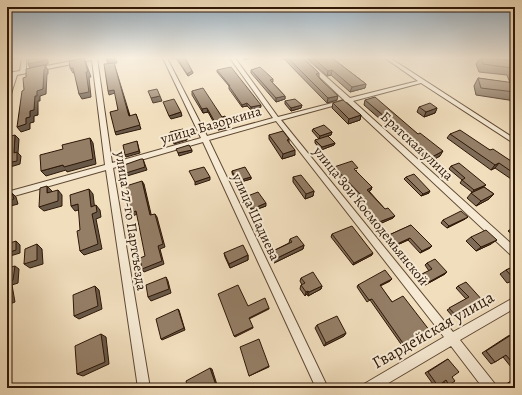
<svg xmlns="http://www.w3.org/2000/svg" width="522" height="395" viewBox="0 0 522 395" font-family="Alegreya,serif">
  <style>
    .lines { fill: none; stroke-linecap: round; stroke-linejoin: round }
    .minor-casing { stroke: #604934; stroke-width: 2 }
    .minor { fill: #f6ead4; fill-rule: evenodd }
    .wall { fill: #7f6c58; stroke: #2f1707 }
    .shaded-wall { fill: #685847; stroke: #2f1707 }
    .building { fill: #947e66; stroke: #2f1707 }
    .labels { text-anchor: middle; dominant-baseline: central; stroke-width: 4; stroke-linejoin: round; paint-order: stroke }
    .street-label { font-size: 14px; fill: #2f1707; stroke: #f6ead4 }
    .near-street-label { font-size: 17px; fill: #2f1707; stroke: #f6ead4 }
  </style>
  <rect width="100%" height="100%" fill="#f1debd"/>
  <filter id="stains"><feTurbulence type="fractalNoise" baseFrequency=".005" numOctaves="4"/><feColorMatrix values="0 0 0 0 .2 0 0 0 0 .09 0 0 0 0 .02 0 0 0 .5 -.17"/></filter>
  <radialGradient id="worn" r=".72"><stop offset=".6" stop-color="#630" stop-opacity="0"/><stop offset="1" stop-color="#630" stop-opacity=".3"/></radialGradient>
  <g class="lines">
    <!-- minor casing -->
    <g class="minor-casing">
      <polygon id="minor" points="22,58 26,58 26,70 87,58 97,58 112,163 201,138 163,58 167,58 207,136 273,118 230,58 235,58 278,117 344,100 300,58 305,58 350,98 418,81 385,58 390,58 515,139 515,144 421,83 353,101 515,247 515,257 512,256 347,102 281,120 453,332 515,297 515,308 460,340 495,384 497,388 483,388 451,346 380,388 362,388 364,384 444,337 276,121 209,140 328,388 316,388 203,142 113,168 150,388 138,388 106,170 7,198 7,192 105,165 92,60 17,75 10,97 7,99 7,89 12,76 7,77 7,73 20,71"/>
    </g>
    <!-- minor -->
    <use href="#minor" class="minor"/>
  </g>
  <!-- wall -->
  <g class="wall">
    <polygon points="171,58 185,58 192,71 193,73 188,76 176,58 172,59"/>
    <polygon points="283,58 303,58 319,73 319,77 337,100 327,103"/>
    <polygon points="307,58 332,58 366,84 365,88 350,92 331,75 327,76"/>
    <polygon points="480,58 489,58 515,61 515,101 476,95 474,86 478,78 510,83 507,75 479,72 476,64"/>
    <polygon points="217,70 261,107 251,110 247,106 242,107 229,89 229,86 217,72"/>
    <polygon points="251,70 273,79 273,82 272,82 285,96 285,99 276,102 251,73"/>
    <polygon points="192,91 229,123 230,127 218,130 208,112 203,113 192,95"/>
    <polygon points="365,100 418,134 440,156 429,162 364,105"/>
    <polygon points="285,101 302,105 301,108 291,111 285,104"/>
    <polygon points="333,103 361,115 360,120 348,124 332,108"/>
    <polygon points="419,107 437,108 435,113 424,117 417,112"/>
    <polygon points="313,129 332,132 331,135 319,139 312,131"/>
    <polygon points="450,134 490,150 511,161 515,160 515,181 514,181 495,168 491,170 447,138"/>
    <polygon points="269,135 289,139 289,143 295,155 282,159 269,139"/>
    <polygon points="315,140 335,143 334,145 321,150 315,143"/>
    <polygon points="451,166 484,187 494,194 489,199 476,206 467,198 472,192 460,183 462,180 449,169"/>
    <polygon points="334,167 357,171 356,171 372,187 371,190 369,191 385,209 395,216 393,218 377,225 357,204 358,201 361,200 333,170"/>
    <polygon points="232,171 251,177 251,179 237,183 232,173"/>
    <polygon points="293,177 314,191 313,196 305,199 293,182"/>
    <polygon points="406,177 429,193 421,196 404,179"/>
    <polygon points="245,197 266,206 252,211 245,199"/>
    <polygon points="465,219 447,228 441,223 443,220"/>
    <polygon points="411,225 432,246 430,248 420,253 408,240 395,246 388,238 389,235"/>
    <polygon points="515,226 515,237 508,231"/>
    <polygon points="332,234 372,255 353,265 331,237"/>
    <polygon points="471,237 491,244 476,251 466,241"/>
    <polygon points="290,239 304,245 303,249 274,263 270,256 271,252 289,243"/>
    <polygon points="224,253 248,255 248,260 230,268 225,257"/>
    <polygon points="427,263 447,272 445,274 425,285 418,277 420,275 429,271 425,265"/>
    <polygon points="515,266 515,280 507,283 500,274 506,270"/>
    <polygon points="301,278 322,286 321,289 308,296 307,294 305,296 300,289 301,285 302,285 300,281"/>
    <polygon points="392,279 390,281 380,286 392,302 430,331 403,347 370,300 367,302 357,287 358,285"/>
    <polygon points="458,286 484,302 454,318 447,310 466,299 456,288"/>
    <polygon points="317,325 346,333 344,336 324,346 315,328"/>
    <polygon points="511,335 515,339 515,372 503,357 495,362 491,364 482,353 508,336"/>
    <polygon points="448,359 452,377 449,385 446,386 444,382 438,386 435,387 425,373 446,360"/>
    <polygon points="515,378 515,388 508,388 505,385"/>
  </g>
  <!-- shaded-wall -->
  <g class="shaded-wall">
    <polygon points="7,58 18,58 7,61"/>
    <polygon points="41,58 46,58 48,61 48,64 30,68 28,64"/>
    <polygon points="84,58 86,63 91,77 89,77 91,97 82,99 79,94"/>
    <polygon points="113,58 115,58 117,63 114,63 131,119 106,59"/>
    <polygon points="244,58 251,58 244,60"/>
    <polygon points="45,65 48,70 48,74 47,74 46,94 40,96 40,101 38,101 38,115 34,116 34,122 30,123 30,129 21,132 17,127 30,111"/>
    <polygon points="70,68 73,68 76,73 73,73"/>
    <polygon points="332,70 331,75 327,76 328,71"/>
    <polygon points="192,71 193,73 188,76 187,74"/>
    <polygon points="366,84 365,88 350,92 352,87"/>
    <polygon points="114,90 115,93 109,95 108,91"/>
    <polygon points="160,96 162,101 153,103 151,98"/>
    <polygon points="285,96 285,99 276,102 276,98"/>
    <polygon points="338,96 337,100 327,103 328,98"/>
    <polygon points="247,103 247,106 242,107 242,105"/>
    <polygon points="261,105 261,107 251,110 251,107"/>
    <polygon points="302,105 301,108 291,111 291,108"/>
    <polygon points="207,108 208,112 203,113 202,109"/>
    <polygon points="437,108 435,113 424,117 426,112"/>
    <polygon points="181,112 182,116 171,119 169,116"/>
    <polygon points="136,114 141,129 116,135 115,132"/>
    <polygon points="361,115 360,120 348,124 349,119"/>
    <polygon points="229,123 230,127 218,130 217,126"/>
    <polygon points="332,132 331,135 319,139 320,136"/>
    <polygon points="15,135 19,139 18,153 21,156 20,164 7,168 7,163 14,153"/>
    <polygon points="90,138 93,143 96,164 67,172 66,170 46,176 41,171 63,165"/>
    <polygon points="187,138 187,140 174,144 173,141"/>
    <polygon points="137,141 140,153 126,157 125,155"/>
    <polygon points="335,143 334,145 321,150 322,147"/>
    <polygon points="192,150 192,152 179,156 178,153"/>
    <polygon points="295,150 295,155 282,159 283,154"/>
    <polygon points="443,151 440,156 429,162 432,157"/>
    <polygon points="143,159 147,170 127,176 126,173"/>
    <polygon points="499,163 495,168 491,170 495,165"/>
    <polygon points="210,177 210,180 195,185 195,182"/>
    <polygon points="251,177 251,179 237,183 237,181"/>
    <polygon points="142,181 144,184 152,218 150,215"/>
    <polygon points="486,185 483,187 472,193 474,190"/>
    <polygon points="47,186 52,191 52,198 47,193"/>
    <polygon points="372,187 371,190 366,193 367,190"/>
    <polygon points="89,189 93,194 95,211 91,207"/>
    <polygon points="58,190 62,195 62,206 44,211 39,207"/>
    <polygon points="314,191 313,196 305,199 306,194"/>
    <polygon points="430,191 429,193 421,196 423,194"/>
    <polygon points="12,193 16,197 18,204 7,207 7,201"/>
    <polygon points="494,194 489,199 476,206 481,201"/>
    <polygon points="266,203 266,206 252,211 252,209"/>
    <polygon points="78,204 82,209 75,211 71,206"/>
    <polygon points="96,205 100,210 101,217 96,219 102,249 84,255 80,251 92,214"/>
    <polygon points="136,211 137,214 133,216 131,213"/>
    <polygon points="155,214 157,217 165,247 160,249 164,264 144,272 142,269 158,246"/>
    <polygon points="395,216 393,218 377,225 379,222"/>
    <polygon points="468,217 465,219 447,228 449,226"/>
    <polygon points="410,238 408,240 395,246 397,244"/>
    <polygon points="497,240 491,244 476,251 481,247"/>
    <polygon points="16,241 20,245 20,253 7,257 7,253"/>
    <polygon points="37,244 42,249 43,264 30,268 24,264"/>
    <polygon points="304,245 303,249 274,263 275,259"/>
    <polygon points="432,246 430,248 420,253 422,251"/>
    <polygon points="373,253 372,255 353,265 354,263"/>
    <polygon points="248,255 248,260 230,268 229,264"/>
    <polygon points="15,266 19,269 18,283 12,285 15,302 7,305 8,282"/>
    <polygon points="447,272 445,274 425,285 427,283"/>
    <polygon points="166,277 168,281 171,293 151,301 148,297"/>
    <polygon points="392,279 390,281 378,287 380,285"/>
    <polygon points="95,286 99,290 102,309 79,319 74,316"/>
    <polygon points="322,286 321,289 308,296 309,292"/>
    <polygon points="308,291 307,294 305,296 306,292"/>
    <polygon points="269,308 269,309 249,319 249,318"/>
    <polygon points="178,309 179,310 185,330 162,340 161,339"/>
    <polygon points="253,327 253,328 235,337 234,336"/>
    <polygon points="346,333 344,336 324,346 326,343"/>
    <polygon points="101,334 106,337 109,364 83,376 77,374"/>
    <polygon points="269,366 269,367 249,376"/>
    <polygon points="210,368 212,369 218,388 217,388"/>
    <polygon points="118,385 122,387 122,388 118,388"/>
  </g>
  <!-- building -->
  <g class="building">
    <polygon points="28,58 41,58 41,59 46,58 46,60 28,64"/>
    <polygon points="84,58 88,72 86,72 89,92 79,94 73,68 70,68 69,61"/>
    <polygon points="177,58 185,58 192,71 187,74"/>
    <polygon points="288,58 303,58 319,73 316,74 320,79 338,96 328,98"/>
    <polygon points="313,58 332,58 366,84 352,87 332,70 328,71"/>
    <polygon points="481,58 489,58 515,61 515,75 512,68 483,64"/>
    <polygon points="114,63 129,116 136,114 140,125 115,132 110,112 118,110 114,90 108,91 104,64"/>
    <polygon points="45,65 45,69 44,70 43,89 37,91 37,96 35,96 34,110 30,111 30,117 26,118 26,124 17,127 22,91 24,90 23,78 26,77 26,69"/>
    <polygon points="231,67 261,105 251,107 247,103 242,105 229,86 230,86 217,70"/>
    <polygon points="260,67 273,79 270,80 285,96 276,98 251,70"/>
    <polygon points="478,78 515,83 515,92 481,88"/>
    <polygon points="203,88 222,117 225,116 229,123 217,126 207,108 202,109 192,91"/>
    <polygon points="157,89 160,96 151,98 148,91"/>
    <polygon points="375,97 418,134 420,133 443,151 432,157 365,100"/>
    <polygon points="174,99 181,112 169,116 163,102"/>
    <polygon points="295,99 302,105 291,108 285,101"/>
    <polygon points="343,100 361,115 349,119 333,103"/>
    <polygon points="430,103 437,108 426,112 419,107"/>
    <polygon points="324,125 332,132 320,136 313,129"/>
    <polygon points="183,129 187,138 173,141 170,132"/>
    <polygon points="460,130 490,150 493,149 511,161 514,160 515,160 515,174 499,163 495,165 450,134"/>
    <polygon points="283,131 289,139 287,140 295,150 283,154 269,135"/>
    <polygon points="15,135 14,153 17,152 17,161 7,163 7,137"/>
    <polygon points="328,136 335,143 322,147 315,140"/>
    <polygon points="90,138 93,159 64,167 63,165 41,171 40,155 63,149 62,145"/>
    <polygon points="137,141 139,151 125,155 123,145"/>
    <polygon points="189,145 192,150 178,153 176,149"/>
    <polygon points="141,159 143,159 145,167 126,173 124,165"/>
    <polygon points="352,161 358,168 354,169 372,187 367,190 385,209 388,208 395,216 379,222 358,201 364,198 334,167"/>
    <polygon points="459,163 486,185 474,190 462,180 465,178 451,166"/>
    <polygon points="204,167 210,177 195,182 189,171"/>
    <polygon points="245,167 251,177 237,181 232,171"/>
    <polygon points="414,174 430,191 423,194 406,177"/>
    <polygon points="301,175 314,191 306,194 293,177"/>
    <polygon points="142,181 150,215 155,214 163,244 158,246 162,261 142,269 140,258 145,256 136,211 131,213 126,186"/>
    <polygon points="47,186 47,193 58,190 58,201 39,207 40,188"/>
    <polygon points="484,187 494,194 481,201 471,193"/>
    <polygon points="89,189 91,207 96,205 97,212 92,214 98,244 80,251 77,231 80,230 78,204 71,206 70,195"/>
    <polygon points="258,192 266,203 252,209 245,197"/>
    <polygon points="12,193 14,199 7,201 7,194"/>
    <polygon points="461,211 468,217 449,226 443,220"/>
    <polygon points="411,225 432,246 422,251 410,238 397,244 389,235"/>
    <polygon points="352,226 373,253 354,263 332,234"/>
    <polygon points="515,226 515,232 510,229"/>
    <polygon points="486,230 497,240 481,247 471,237"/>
    <polygon points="297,236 304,245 275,259 271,252 292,242 290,239"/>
    <polygon points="16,241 16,250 7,253 7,244"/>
    <polygon points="37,244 37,260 24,264 25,249"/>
    <polygon points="243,245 248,255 229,264 224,253"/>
    <polygon points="435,259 447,272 427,283 420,275 432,269 427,263"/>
    <polygon points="15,266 13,280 8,282 11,300 7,301 7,268"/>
    <polygon points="515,266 515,279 514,279 506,270"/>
    <polygon points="385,270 392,279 380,285 392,302 403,296 430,331 405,346 372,299 369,300 358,285"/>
    <polygon points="313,272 322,286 309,292 308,291 306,292 301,285 305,283 301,278"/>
    <polygon points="166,277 169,289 148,297 146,285"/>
    <polygon points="466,282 484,302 457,317 449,308 469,297 458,286"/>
    <polygon points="238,285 248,306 265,298 269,308 249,318 253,327 234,336 218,294"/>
    <polygon points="95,286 98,306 74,316 73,295"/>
    <polygon points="178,309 184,328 161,339 156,319"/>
    <polygon points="337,316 346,333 326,343 317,325"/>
    <polygon points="101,334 105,362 77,374 75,346"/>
    <polygon points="511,335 515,339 515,366 506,355 495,362 486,351"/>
    <polygon points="259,339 269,366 249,376 240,347"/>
    <polygon points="448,359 459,372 452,377 455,381 449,385 446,380 438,386 428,372"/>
    <polygon points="210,368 217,388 188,388 186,381"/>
    <polygon points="515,380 515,388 513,388 509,384"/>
    <polygon points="118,385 118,388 112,388"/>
  </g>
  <!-- sky -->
  <linearGradient id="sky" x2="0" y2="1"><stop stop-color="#91aabe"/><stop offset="0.51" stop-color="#f9f0e1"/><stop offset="1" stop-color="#f9f0e1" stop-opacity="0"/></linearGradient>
  <rect width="522" height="113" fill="url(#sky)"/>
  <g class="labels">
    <!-- street labels -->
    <g class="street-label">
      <text transform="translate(211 125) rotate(-16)">улица Базоркина</text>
      <text transform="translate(417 146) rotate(43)">Братская улица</text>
      <text transform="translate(371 216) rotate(51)">улица Зои Космодемьянской</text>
      <text transform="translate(256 217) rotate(65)">улица Шадиева</text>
      <text transform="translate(131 221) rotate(81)">улица 27-го Партсъезда</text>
    </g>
    <!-- near-street labels -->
    <g class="near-street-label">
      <text transform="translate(433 330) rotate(-30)">Гвардейская улица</text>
    </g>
  </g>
  <!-- margin -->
  <rect width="522" height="395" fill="none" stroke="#f1debd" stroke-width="24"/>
  <rect x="8" y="8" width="506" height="379" fill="none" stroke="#2f1707" stroke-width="2"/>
  <rect x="12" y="12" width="498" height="371" fill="none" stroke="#2f1707"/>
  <rect width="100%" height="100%" filter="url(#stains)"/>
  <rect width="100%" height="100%" fill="url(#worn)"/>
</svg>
